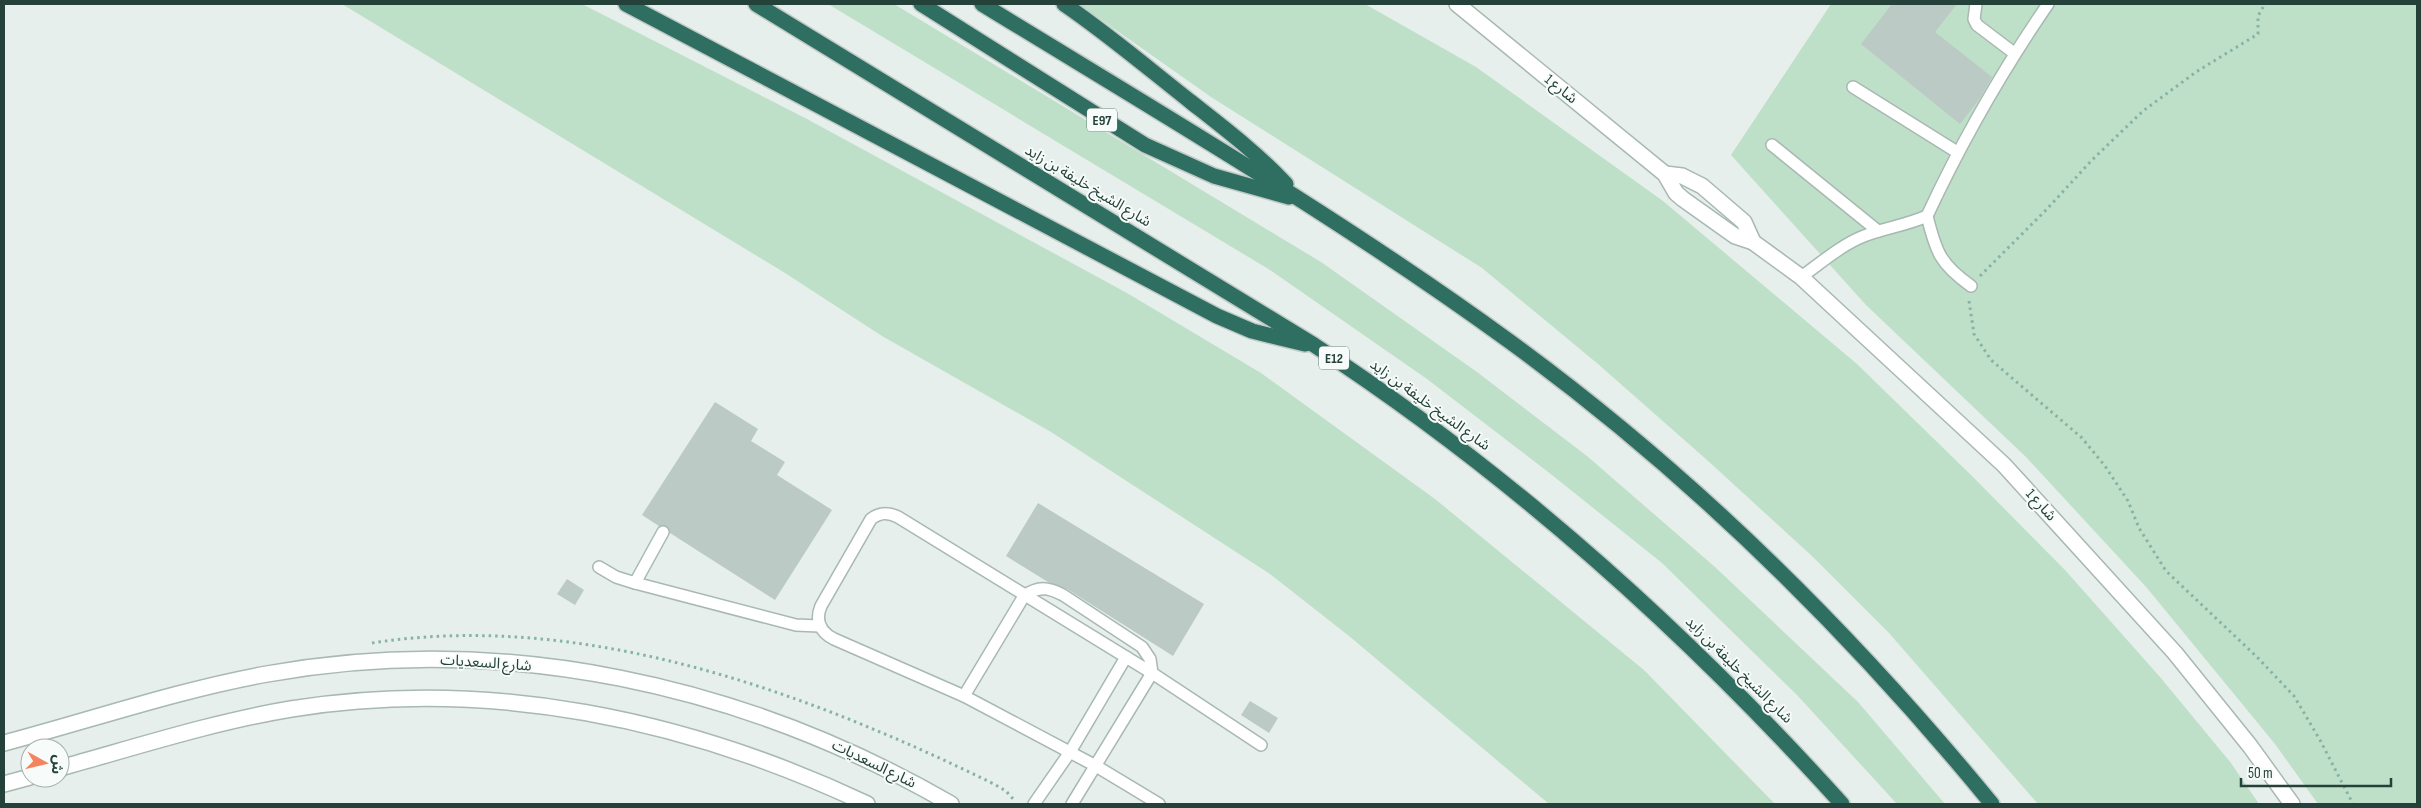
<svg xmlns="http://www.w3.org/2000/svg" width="2421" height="808" viewBox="0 0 2421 808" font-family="'Sofia Sans Condensed','Noto Sans Arabic',sans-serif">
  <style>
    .green { fill: #bfe0c8 }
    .building { fill: #bbcac4 }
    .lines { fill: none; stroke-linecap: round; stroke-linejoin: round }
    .service-casing { stroke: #a8b8b2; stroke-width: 14 }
    .minor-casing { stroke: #a8b8b2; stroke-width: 18 }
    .tertiary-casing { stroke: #a8b8b2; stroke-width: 18 }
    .motorway-casing { stroke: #c2cac8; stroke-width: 18 }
    .path { stroke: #86b3a5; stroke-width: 3; stroke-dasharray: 2.5 4; stroke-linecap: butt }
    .service { stroke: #fff; stroke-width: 11 }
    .minor { stroke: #fff; stroke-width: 15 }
    .tertiary { stroke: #fff; stroke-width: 15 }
    .motorway { stroke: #2f6f62; stroke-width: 15 }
    .labels { text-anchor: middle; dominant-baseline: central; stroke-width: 4; stroke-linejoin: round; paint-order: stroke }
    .shield { fill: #f7fbf9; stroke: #637a73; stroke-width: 1 }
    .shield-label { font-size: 14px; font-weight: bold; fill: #24423a }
    .street-label { font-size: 15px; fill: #24423a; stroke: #f7fbf9 }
  </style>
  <rect width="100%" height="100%" fill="#e6efeb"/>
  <!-- green -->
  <g class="green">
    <polygon points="342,4 582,4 807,119 1127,293 1261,373 1435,499 1644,670 1775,804 1549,804 1349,636 1270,574 1051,432 882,336 785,273"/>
    <polygon points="828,4 894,4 1321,262 1477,372 1587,456 1715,567 1858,702 1945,804 1897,804 1797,695 1662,563 1552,475 1427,379 1270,270"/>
    <polygon points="1079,4 1365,4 1476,67 1663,201 1857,364 1972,476 2065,570 2160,677 2231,763 2259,804 2038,804 1889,633 1812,556 1707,460 1598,364 1482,268 1211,97"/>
    <polygon points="1831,4 2417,4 2417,804 2318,804 2275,744 2147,588 2026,457 1866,305 1731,155"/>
  </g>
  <!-- building -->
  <g class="building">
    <polygon points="1892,4 1957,4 1935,32 1992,77 1978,101 1960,124 1861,44"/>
    <polygon points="715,402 758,429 751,441 785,462 777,475 832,510 775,600 670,533 667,526 659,526 642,515"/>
    <polygon points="1038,503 1204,604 1173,656 1067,589 1048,582 1006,556"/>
    <polygon points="567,579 584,590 575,605 557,594"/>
    <polygon points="1250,701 1278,718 1269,733 1241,715"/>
  </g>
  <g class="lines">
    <!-- service casing -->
    <g class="service-casing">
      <g id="service">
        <polyline points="1976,4 1974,19 1977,25 2014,53"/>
        <polyline points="1853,87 1957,152"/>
        <polyline points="1772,145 1878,231"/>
        <path d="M 1927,216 C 1936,252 1940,264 1971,286"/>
        <path d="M 1801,277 C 1821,263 1841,245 1864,236 C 1885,228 1907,225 1927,216 C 1962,141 2002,71 2048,4"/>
        <polyline points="599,567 616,577 635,583 796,625 819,626"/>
        <polyline points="635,583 663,532"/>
        <path d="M 964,696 L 1024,596 C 1038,586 1048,587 1063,595 L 1142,647 L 1150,659 L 1152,673 L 1072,804"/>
        <polyline points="1034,804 1070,752 1126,657"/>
        <path d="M 1159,804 L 1096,766 L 964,696 L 834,639 C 820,632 815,620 821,606 L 871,519 C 880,512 888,512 898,517 L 1152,673 L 1261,745"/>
      </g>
    </g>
    <!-- minor casing -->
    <g class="minor-casing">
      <g id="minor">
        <polyline points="1457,4 1665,174 1676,193 1683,199 1735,236 1753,242 1801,277 2004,465 2175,653 2250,746 2292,804"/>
        <polyline points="1665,174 1682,176 1702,186 1744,222 1753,242"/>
      </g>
    </g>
    <!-- tertiary casing -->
    <g class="tertiary-casing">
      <g id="tertiary">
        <path d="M 4,743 C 91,720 178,690 267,674 C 504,631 745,685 951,804"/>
        <path d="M 60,768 C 136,747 213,722 291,709 C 489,677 687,719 867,804"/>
        <polyline points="4,784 30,777"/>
      </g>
    </g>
    <!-- motorway casing -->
    <g class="motorway-casing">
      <g id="motorway">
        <polyline points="626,4 1217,316 1252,331 1305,344"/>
        <path d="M 756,4 L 1314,345 C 1511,474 1685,630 1842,804"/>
        <polyline points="921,4 1145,145 1214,176 1289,197"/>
        <path d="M 982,4 C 1160,113 1340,218 1509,341 C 1689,472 1851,632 1992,804"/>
        <path d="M 1064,4 C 1108,34 1149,69 1191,102 C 1224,128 1257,153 1286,184"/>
      </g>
    </g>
    <!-- path -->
    <g class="path">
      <polyline points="1980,276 2047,209 2092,160 2143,111 2196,72 2258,34 2258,16 2265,4"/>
      <polyline points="1969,301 1974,334 1991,360 2082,438 2105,466 2128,501 2139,528 2166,571 2257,657 2294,696 2320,740 2353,804"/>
      <path d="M 372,643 C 584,610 806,692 994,784 L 1006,791 L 1014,800"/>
    </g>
    <!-- service -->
    <use href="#service" class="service"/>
    <!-- minor -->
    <use href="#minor" class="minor"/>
    <!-- tertiary -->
    <use href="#tertiary" class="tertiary"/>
    <!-- motorway -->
    <use href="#motorway" class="motorway"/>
  </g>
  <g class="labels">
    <!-- shield labels -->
    <g class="shield">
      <rect x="1087" y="108.5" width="30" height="23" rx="4"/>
      <rect x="1319" y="346.5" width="30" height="23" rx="4"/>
    </g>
    <g class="shield-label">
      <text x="1102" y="120">E97</text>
      <text x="1334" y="358">E12</text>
    </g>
    <!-- street labels -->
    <g class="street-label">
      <text transform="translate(1561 89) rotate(39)">شارع 1</text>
      <text transform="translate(1088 186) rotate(31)">شارع الشيخ خليفة بن زايد</text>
      <text transform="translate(1430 405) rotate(36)">شارع الشيخ خليفة بن زايد</text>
      <text transform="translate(2041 505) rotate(48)">شارع 1</text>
      <text transform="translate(486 663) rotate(4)">شارع السعديات</text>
      <text transform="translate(1739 670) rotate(45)">شارع الشيخ خليفة بن زايد</text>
      <text transform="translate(874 764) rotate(26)">شارع السعديات</text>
    </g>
  </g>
  <!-- border -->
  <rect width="2421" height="808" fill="none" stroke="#24423a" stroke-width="10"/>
  <!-- north arrow -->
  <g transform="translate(45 763) rotate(98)"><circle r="24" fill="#f7fbf9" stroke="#a3b1ad"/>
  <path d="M0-4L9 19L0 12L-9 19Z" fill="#f4845f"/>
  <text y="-8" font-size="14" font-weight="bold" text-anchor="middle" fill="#24423a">ش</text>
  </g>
  <!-- scale -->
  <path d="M2241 778v8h150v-8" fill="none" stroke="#24423a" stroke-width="2.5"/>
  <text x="2248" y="778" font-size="15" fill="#24423a" stroke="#f7fbf9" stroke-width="4" paint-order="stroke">50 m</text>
</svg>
